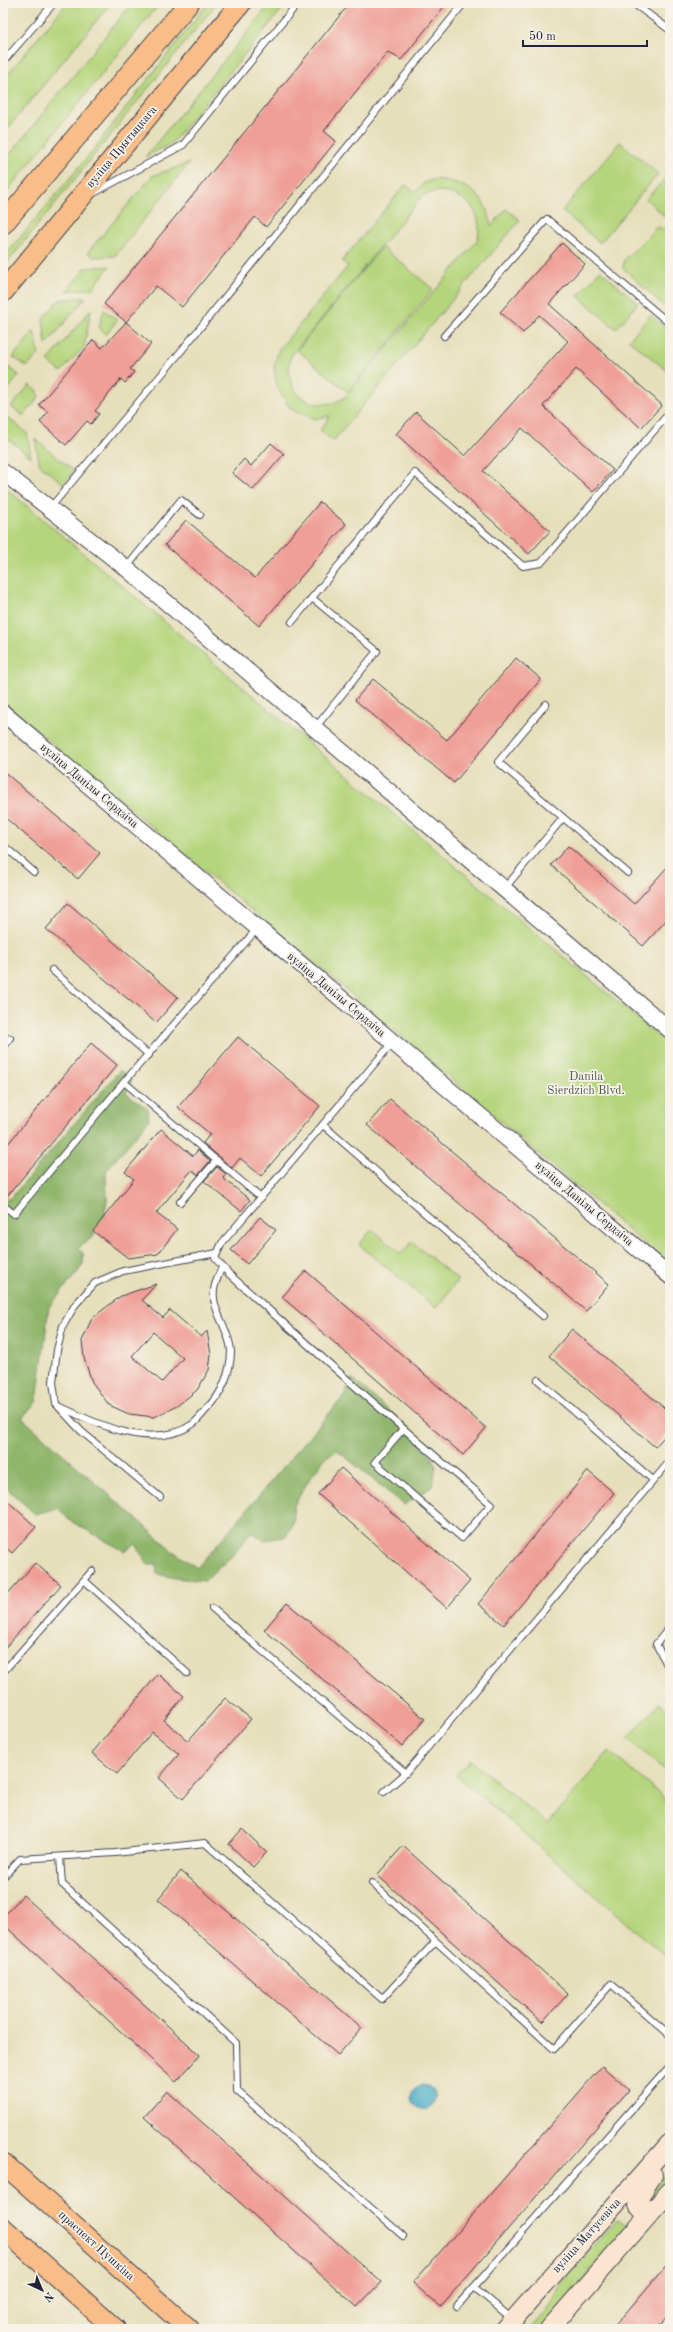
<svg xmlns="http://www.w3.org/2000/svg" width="673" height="2332" viewBox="0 0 673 2332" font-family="'Old Standard TT',serif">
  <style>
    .green { fill: #b5d57d; stroke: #6c7c5c; fill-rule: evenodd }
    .forest { fill: #90b66c; stroke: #596c54 }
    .water { fill: #49acc8; stroke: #366782 }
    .building { fill: #ef9f97; fill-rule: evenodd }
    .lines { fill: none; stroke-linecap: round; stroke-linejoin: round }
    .service-casing { stroke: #3f3e4e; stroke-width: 8 }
    .tertiary-casing { stroke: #3f3e4e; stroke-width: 18 }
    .secondary-casing { stroke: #3f3e4e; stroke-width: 20 }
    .primary-casing { stroke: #3f3e4e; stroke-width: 22 }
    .service { stroke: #fff; stroke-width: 6 }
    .tertiary { stroke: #fff; stroke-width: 16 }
    .secondary { stroke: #fce5d0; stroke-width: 18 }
    .primary { stroke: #f8bd89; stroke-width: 20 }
    .labels { text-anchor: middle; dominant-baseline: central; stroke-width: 3.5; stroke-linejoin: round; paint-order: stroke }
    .street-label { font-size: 12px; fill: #22223b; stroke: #f7f3e8 }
    .park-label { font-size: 12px; fill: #4e584f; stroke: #f7f3e8 }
  </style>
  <rect width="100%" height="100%" fill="#f7f3e8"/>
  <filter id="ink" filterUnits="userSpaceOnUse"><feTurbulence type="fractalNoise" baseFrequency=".025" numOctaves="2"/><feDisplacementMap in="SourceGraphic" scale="8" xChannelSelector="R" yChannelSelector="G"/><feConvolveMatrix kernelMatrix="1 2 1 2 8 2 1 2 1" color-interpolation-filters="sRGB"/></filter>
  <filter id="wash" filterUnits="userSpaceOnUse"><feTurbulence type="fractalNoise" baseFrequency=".012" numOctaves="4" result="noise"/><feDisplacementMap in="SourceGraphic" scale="16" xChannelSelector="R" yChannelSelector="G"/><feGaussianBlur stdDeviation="0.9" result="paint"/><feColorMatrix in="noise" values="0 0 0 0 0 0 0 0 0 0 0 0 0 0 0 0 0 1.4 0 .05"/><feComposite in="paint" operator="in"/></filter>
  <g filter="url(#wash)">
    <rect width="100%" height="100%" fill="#e6dfbb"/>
    <!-- green -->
    <g class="green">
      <polygon points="67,3 111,3 3,134 3,80"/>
      <polygon points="132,3 160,3 3,196 3,163"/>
      <polygon points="208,3 217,3 3,268 3,258 85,160"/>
      <polygon points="271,3 287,3 172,143 145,157"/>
      <polygon points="620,142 658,174 600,243 562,211"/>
      <polygon points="189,163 115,256 94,257 88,252 152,176"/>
      <polygon points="670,174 670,221 646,199"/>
      <path d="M 435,179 C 466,182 487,194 491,226 L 506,209 L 520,220 L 333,441 L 320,430 L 330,416 L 315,419 L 296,412 L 289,407 L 277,387 L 274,367 L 278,351 L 348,266 L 342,261 L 405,185 L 415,192 L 424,183 ZM 438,191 C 466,194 485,211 477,241 L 344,398 C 311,416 281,391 291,356 L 423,195 Z"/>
      <polygon points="657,227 665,229 670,234 670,312 623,268 624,260"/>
      <polygon points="382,247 433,289 348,392 297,350"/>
      <polygon points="110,266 93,288 67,291 85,268"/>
      <polygon points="600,270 638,303 616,329 578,296"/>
      <polygon points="86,297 46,345 43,319 59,300"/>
      <polygon points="91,309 84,347 61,372 48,361"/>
      <polygon points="104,310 117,320 106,335 99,327"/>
      <polygon points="650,315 670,331 670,373 629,340"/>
      <polygon points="34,331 39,354 27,367 13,357"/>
      <polygon points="6,365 19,375 3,396 3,369"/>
      <polygon points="30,385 37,391 39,397 24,416 11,407"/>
      <polygon points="4,415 27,433 31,457 3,435"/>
      <polygon points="35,439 74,471 64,484 40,465"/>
      <polygon points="3,486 670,1046 670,1266 355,997 3,702"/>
      <polygon points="372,1229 401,1254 412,1242 458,1280 436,1308 359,1245"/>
      <polygon points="659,1703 670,1711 670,1774 628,1739"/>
      <polygon points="609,1751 670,1803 670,1960 456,1775 470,1760 548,1824"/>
      <polygon points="670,2170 670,2179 649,2203 644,2199"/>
      <polygon points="618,2219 629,2226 540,2329 530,2329 545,2312 569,2271"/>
    </g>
    <!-- forest -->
    <polygon class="forest" points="120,1070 132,1081 126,1093 148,1109 149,1120 106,1171 107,1200 103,1225 93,1231 94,1236 78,1248 83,1253 83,1264 77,1273 49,1307 37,1401 22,1418 173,1551 197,1568 344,1396 352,1378 419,1437 436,1465 433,1486 404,1505 337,1450 326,1457 310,1478 293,1507 294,1521 286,1537 264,1540 251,1532 236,1552 205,1581 175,1578 157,1574 156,1564 147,1564 136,1544 124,1551 69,1520 58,1508 35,1514 3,1485 3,1200 11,1198"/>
    <!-- water -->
    <circle class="water" cx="423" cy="2097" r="12"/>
    <g id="blocks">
      <!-- building -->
      <g class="building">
        <polygon points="350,3 447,3 401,60 388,52 324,131 336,141 266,227 255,217 182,307 156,286 126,322 104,304"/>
        <polygon points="562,243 585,264 549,304 662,405 641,428 576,369 543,406 613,470 593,492 522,428 483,471 550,531 529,554 396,434 416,412 465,456 568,341 539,315 523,333 500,312"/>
        <polygon points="126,322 151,344 130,369 134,372 125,383 121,379 95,411 99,414 91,424 87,421 66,445 40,422 48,412 39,405 93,340 102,348"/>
        <polygon points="271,443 284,454 253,490 232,473 244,459 251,466"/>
        <polygon points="320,502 346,524 259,626 165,545 186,520 255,578"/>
        <polygon points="516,658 541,679 454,783 355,700 373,679 447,740"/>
        <polygon points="3,771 100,853 78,879 3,816"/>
        <polygon points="568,846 634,904 670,864 670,916 643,946 551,865"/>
        <polygon points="68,903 178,997 156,1023 46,929"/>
        <polygon points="238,1037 320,1106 261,1176 240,1158 232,1168 203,1143 210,1134 178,1107"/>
        <polygon points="91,1043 117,1065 3,1201 3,1150"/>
        <polygon points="390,1099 609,1284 586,1311 367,1125"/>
        <polygon points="161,1129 193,1156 198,1150 210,1161 198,1175 192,1170 156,1213 177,1229 158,1254 128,1258 93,1231 134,1179 125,1172"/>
        <polygon points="217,1167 226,1174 223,1178 250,1200 241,1211 204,1181"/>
        <polygon points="260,1217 276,1230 247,1264 231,1250"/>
        <polygon points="306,1271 486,1428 463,1455 282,1297"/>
        <path d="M 156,1284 L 142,1300 L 163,1318 L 170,1310 L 201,1337 L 207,1331 L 211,1355 L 209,1370 L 197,1390 L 177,1406 L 154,1417 L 129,1414 L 109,1405 L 92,1382 L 84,1358 L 82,1341 L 92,1318 L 121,1296 ZM 153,1332 L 183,1358 L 162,1382 L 132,1356 Z"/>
        <polygon points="572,1329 670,1413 670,1430 655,1447 549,1356"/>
        <polygon points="341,1468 470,1581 447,1608 318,1494"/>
        <polygon points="588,1471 614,1493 504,1625 478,1604"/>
        <polygon points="3,1497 36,1527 12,1553 3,1545"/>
        <polygon points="35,1563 61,1585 3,1650 3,1599"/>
        <polygon points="287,1603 425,1719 402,1746 264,1630"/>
        <polygon points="158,1674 184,1696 164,1720 188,1741 225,1698 251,1719 183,1799 159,1778 179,1754 152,1732 117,1774 92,1753"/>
        <polygon points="242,1829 267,1852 253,1867 229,1844"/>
        <polygon points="403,1846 568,1994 542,2022 377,1875"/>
        <polygon points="181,1871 362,2028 338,2055 158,1899"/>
        <polygon points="23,1895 200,2055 176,2082 3,1924 3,1917"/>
        <polygon points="602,2066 629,2090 440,2307 413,2283"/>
        <polygon points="167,2091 381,2282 357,2307 144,2117"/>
        <polygon points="670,2261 670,2313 656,2329 612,2329"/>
      </g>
    </g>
  </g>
  <g filter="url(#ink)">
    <use href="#blocks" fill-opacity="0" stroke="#3f3e4e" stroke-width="1"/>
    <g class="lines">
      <!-- service casing -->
      <g class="service-casing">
        <g id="service">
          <polyline points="633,3 670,30"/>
          <polyline points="3,62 54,3"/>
          <polyline points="92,194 183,145 298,3"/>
          <polyline points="444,336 547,219 670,324"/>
          <polyline points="50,508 182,350 464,3"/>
          <polyline points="126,568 181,500 200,515"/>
          <polyline points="312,598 377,651 315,728"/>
          <polyline points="292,622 415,473 523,566 541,563 670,412"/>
          <polyline points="546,704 498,762 628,873"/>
          <polyline points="3,845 34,872"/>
          <polyline points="504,889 563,818"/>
          <polyline points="52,970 149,1055"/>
          <path d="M 393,1042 L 222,1243 L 215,1258 L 228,1273 C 315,1352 402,1428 491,1504 L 462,1538 L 375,1462 L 403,1429"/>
          <polyline points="3,1047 10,1038"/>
          <polyline points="124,1082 261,1198"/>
          <polyline points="323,1125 543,1316"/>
          <polyline points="180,1202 217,1160"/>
          <polyline points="3,1205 14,1214 124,1082 257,929"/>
          <polyline points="538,1380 653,1480"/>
          <path d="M 61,1407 C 98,1425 154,1451 193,1424 C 198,1420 203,1413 208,1408 C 222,1394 231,1371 231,1351 C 230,1330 211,1310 214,1290 C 215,1282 219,1274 222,1267"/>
          <polyline points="160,1497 81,1431 56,1404 53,1382 57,1350 63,1326 75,1305 95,1283 123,1271 217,1253"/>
          <polyline points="85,1581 187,1673"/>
          <polyline points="212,1608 406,1773"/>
          <polyline points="670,1627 656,1644 670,1670"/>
          <polyline points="3,1672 92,1571"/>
          <polyline points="384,1792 406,1773 670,1461"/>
          <polyline points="60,1857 62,1884 236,2043 237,2091 403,2236"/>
          <polyline points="3,1877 20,1859 115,1853 205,1843 382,1999 435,1942"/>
          <polyline points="372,1883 554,2049 611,1984 670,2035"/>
          <polyline points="457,2306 474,2287"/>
          <polyline points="511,2318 474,2287 670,2066"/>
        </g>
      </g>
      <!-- tertiary casing -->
      <g class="tertiary-casing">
        <g id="tertiary">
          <polyline points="3,472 126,568 670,1030"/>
          <polyline points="3,713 670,1276"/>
        </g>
      </g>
      <!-- secondary casing -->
      <g class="secondary-casing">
        <g id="secondary">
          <polyline points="653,2175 638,2199 638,2205 641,2209 646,2210 657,2206"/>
          <polyline points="505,2329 670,2143"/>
          <polyline points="549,2329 670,2191"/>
        </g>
      </g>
      <!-- primary casing -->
      <g class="primary-casing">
        <g id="primary">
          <polyline points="3,224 189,3"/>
          <polyline points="3,292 241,3"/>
          <polyline points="3,2163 189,2329"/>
          <polyline points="3,2228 115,2329"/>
        </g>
      </g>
      <!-- service -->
      <use href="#service" class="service"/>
      <!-- tertiary -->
      <use href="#tertiary" class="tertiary"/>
      <!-- secondary -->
      <use href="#secondary" class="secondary"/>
      <!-- primary -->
      <use href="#primary" class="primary"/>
    </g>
  </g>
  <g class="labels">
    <!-- street labels -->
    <g class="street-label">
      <text transform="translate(122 147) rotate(-50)">вуліца Прытыцкага</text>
      <text transform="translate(89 786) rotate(40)">вуліца Данілы Сердзіча</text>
      <text transform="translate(336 995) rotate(40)">вуліца Данілы Сердзіча</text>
      <text transform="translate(584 1204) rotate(40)">вуліца Данілы Сердзіча</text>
      <text transform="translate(587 2236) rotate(-48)">вуліца Матусевіча</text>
      <text transform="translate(96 2246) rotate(42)">праспект Пушкіна</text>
    </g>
    <!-- park labels -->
    <g class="park-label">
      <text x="586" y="1077">Danila<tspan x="586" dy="14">Sierdzich Blvd.</tspan></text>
    </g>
  </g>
  <!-- margin -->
  <rect width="673" height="2332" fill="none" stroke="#f7f3e8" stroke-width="16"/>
  <!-- north arrow -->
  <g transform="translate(42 2290) rotate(136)" stroke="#f7f3e8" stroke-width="3" paint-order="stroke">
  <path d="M0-3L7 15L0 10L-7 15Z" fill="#22223b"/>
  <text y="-6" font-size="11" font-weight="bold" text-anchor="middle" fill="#22223b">N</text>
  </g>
  <!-- scale -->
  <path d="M523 40v6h124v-6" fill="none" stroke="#22223b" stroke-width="2"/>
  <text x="529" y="40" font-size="12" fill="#22223b" stroke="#f7f3e8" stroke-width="3" paint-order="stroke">50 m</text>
</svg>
